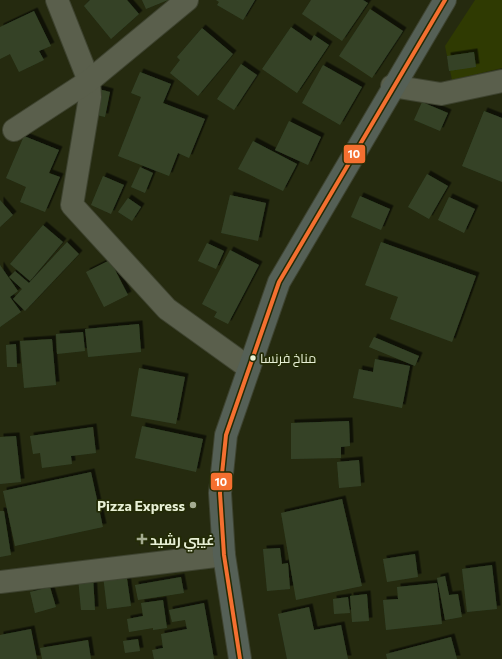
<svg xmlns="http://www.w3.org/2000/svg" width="502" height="659" viewBox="0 0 502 659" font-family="Commissioner,Cairo,sans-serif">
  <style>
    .built { fill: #2f3a02 }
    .building { fill: #344328; filter: url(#shadow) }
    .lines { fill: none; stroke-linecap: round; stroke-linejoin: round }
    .street-casing { stroke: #3e4330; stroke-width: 24 }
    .secondary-casing { stroke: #3e4330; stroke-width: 24 }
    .primary-casing { stroke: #3e4330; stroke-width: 24 }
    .street { stroke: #5a5f4c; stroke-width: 22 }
    .secondary { stroke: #5a5f4c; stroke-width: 22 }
    .primary { stroke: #556056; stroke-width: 22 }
    .bus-1-casing { stroke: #232b06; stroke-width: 7 }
    .bus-1 { stroke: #f46f30; stroke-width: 4 }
    .bus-dot { fill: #e8f0d6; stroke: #232b06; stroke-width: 1.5 }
    .poi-dot { fill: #a4ab90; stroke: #232b06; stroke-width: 1.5 }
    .labels { text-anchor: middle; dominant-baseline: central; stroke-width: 3.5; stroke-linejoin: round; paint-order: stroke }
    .bus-label { font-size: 13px; fill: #e8f0d6; stroke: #232b06; text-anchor: start }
    .poi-label { font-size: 14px; font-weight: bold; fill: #e8f0d6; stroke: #232b06; text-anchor: end }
    .line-badge { stroke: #232b06; stroke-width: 1.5 }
    .badge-label { font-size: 11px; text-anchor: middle; font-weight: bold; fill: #fff }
  </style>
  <defs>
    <filter id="shadow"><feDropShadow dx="3.5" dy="-3.5" stdDeviation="0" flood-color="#0009"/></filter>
  </defs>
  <rect width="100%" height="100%" fill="#252a0f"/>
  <!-- built -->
  <polygon class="built" points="475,0 502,0 502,68 452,80 445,46"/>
  <!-- building -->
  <g class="building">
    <polygon points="90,0 127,0 139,14 111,39 84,6"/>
    <polygon points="142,0 168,0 146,9"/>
    <polygon points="216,0 255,0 243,20 217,5 219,2"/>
    <polygon points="311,0 363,0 368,3 342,41 302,14"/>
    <polygon points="370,9 403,31 372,78 339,56"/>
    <polygon points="34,11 51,46 39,51 44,60 19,72 10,54 0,59 0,27"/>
    <polygon points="291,27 311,41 314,35 329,45 297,93 262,69"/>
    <polygon points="202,28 233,54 198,96 170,73 180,60 177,57"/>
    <polygon points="474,52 476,67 449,71 447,56"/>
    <polygon points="241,64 257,75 234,110 217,99"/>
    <polygon points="323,65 362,87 340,125 302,103"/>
    <polygon points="140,72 171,84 163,103 205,119 189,158 178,153 169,176 118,156 141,97 131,93"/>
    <polygon points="95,88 110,92 105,117 88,113"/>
    <polygon points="422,102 448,113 440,131 414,120"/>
    <polygon points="484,111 502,118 502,182 462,166"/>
    <polygon points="289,121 321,137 308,165 275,150"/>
    <polygon points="24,136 59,150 49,173 60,177 45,212 20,202 26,187 6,178"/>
    <polygon points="253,141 297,164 283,191 238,169"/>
    <polygon points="140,167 153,173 145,193 131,187"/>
    <polygon points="427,174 448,186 429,219 408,207"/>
    <polygon points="103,176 124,185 111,214 91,205"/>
    <polygon points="230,195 266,203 258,241 221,233"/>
    <polygon points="360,196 390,209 381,230 351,217"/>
    <polygon points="449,197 475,209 464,233 438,220"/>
    <polygon points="128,198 141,207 132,221 118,212"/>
    <polygon points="0,200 13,215 0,227"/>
    <polygon points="43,225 63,242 30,281 10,264"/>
    <polygon points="67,242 79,254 25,311 13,299 22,289 9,277 15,271 29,283 28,284"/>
    <polygon points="381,242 476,276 452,342 390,319 398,297 365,285"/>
    <polygon points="207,243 224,251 216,269 198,261"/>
    <polygon points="230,250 259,265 228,324 214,317 217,312 202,304"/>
    <polygon points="110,260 128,295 104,307 86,272"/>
    <polygon points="0,265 18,291 10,297 21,312 0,327"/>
    <polygon points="139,324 141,352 88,357 85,329"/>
    <polygon points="83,332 85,351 57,354 56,334"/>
    <polygon points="374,337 419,356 415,366 369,347"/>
    <polygon points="52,339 56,385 24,388 20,341"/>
    <polygon points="16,344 17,367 7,367 6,345"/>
    <polygon points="375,359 410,366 402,408 353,398 359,369 373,372"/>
    <polygon points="139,368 185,377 176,424 131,416"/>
    <polygon points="349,421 350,446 341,447 341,458 291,459 291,423"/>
    <polygon points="142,426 203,439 196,472 135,458"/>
    <polygon points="93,427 96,453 71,456 72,464 42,468 40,453 33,454 30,436"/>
    <polygon points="16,436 21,482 0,484 0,437"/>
    <polygon points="359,460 361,486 339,488 337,462"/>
    <polygon points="91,472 103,527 15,546 3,491"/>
    <polygon points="342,499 362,586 296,600 281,513"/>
    <polygon points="0,511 4,511 11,555 0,557"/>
    <polygon points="280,548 282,564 288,563 290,589 267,591 263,549"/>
    <polygon points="415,554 418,577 387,582 383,559"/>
    <polygon points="492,565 497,609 467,612 462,569"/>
    <polygon points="126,572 131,606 107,609 103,575"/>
    <polygon points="93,576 95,610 81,610 78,577"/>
    <polygon points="445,576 449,595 458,594 462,617 445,620 437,578"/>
    <polygon points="181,577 184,593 138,600 135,585"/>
    <polygon points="437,583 442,624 386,630 383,600 398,599 397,587"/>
    <polygon points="50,587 56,607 35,613 30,592"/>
    <polygon points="367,594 369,621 352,622 350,596"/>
    <polygon points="348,597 350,613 334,614 333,599"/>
    <polygon points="163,600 167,628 153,630 153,628 129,632 127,619 143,616 141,603"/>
    <polygon points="204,603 214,659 154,659 152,650 163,648 161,634 187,629 185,620 172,622 169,610"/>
    <polygon points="309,607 314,630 341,625 348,659 287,659 278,614"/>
    <polygon points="31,629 37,659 0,659 0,635"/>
    <polygon points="451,637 457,659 387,659 386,654"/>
    <polygon points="138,639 140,651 125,653 123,641"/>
    <polygon points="88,640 91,659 42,659 40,648"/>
  </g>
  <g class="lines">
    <!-- street casing -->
    <g class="street-casing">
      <g id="street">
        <polyline points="57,0 89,81 90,97 72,205 167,309 249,368"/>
        <polyline points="392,86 441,94 502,81"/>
        <polyline points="14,130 89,81 187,0"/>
      </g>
    </g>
    <!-- secondary casing -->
    <g class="secondary-casing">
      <polyline id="secondary" points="0,582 224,555"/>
    </g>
    <!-- primary casing -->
    <g class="primary-casing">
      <polyline id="primary" points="240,659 224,555 220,493 226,435 279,282 445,0"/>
    </g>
    <!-- street -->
    <use href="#street" class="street"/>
    <!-- secondary -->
    <use href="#secondary" class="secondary"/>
    <!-- primary -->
    <use href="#primary" class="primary"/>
    <!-- bus-1 casing -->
    <g class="bus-1-casing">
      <polyline id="bus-1" points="240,659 224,555 220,493 226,435 279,282 445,0"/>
    </g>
    <!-- bus-1 -->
    <use href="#bus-1" class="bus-1"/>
  </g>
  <!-- markers -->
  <circle class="bus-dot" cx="253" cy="358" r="3.5"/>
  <g class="poi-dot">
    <circle cx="193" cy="505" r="4"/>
    <path d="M140 533h4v4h4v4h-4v4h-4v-4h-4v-4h4z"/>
  </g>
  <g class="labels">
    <!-- bus labels -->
    <g class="bus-label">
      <text x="260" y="358">مناخ فرنسا</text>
    </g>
    <!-- poi labels -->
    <g class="poi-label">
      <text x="185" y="505">Pizza Express</text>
      <text x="150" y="539" text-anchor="start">غيبي رشيد</text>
    </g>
  </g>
  <g class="line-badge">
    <rect x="343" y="144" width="23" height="20" rx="4" fill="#f46f30"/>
    <rect x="210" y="472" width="23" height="19" rx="4" fill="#f46f30"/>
  </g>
  <g class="badge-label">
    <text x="354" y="158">10</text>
    <text x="221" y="486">10</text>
  </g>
</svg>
